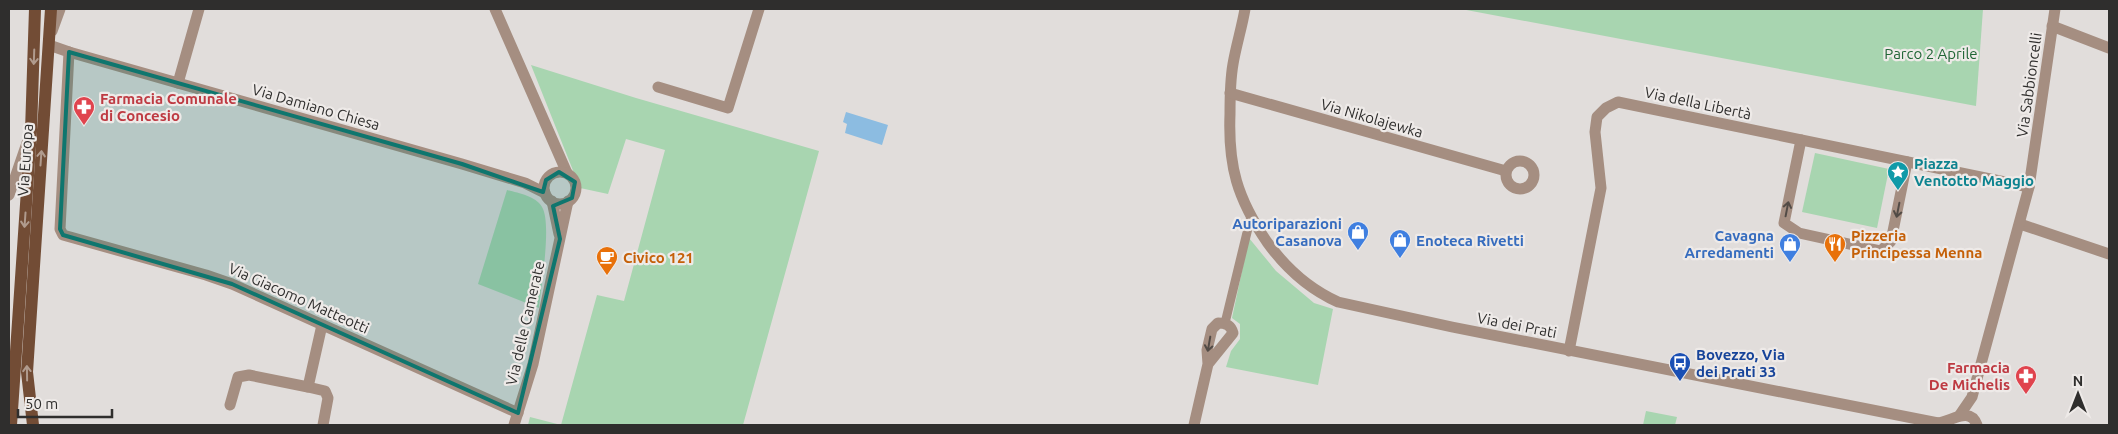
<svg xmlns="http://www.w3.org/2000/svg" width="2118" height="434" viewBox="0 0 2118 434" font-family="Ubuntu,sans-serif">
  <style>
    .green { fill: #a8d5b0 }
    .water { fill: #8cbce1 }
    .lines { fill: none; stroke-linecap: round; stroke-linejoin: round }
    .pedestrian { stroke: #a58e81; stroke-width: 9 }
    .minor { stroke: #a58e81; stroke-width: 11 }
    .primary { stroke: #724c35; stroke-width: 12 }
    .oneway { stroke: #b09b8e }
    .oneway2 { stroke: #524b46 }
    .marked { fill: #0f766e; fill-opacity: 0.2; stroke: #0f766e; stroke-width: 4; stroke-linejoin: round }
    .labels { text-anchor: middle; dominant-baseline: central; stroke-width: 4.5; stroke-linejoin: round; paint-order: stroke }
    .park-label { font-size: 15px; fill: #216636; stroke: #eeeae8 }
    .street-label { font-size: 15px; fill: #2f2e2d; stroke: #eeeae8 }
    .health-label { font-size: 15px; font-weight: bold; fill: #be3a42; stroke: #eeeae8; text-anchor: start }
    .culture-label { font-size: 15px; font-weight: bold; fill: #0d838f; stroke: #eeeae8; text-anchor: start }
    .shop-label { font-size: 15px; font-weight: bold; fill: #366cbe; stroke: #eeeae8; text-anchor: end }
    .food-label { font-size: 15px; font-weight: bold; fill: #c56008; stroke: #eeeae8; text-anchor: start }
    .transit-label { font-size: 15px; font-weight: bold; fill: #164399; stroke: #eeeae8; text-anchor: start }
  </style>
  <rect width="100%" height="100%" fill="#e1dddb"/>
  <!-- green -->
  <g class="green">
    <polygon points="1461,9 1983,9 1976,106"/>
    <polygon points="531,65 636,98 819,151 743,425 528,425 530,417 561,425 597,295 624,301 665,150 626,139 608,194 580,188"/>
    <polygon points="1815,153 1889,169 1877,228 1802,212"/>
    <path d="M 507,190 C 518,193 536,196 542,207 C 552,223 541,287 539,308 L 478,284 Z"/>
    <polygon points="1249,238 1276,271 1314,303 1333,309 1318,385 1226,367 1231,351 1240,339 1240,324 1232,318"/>
    <polygon points="1646,411 1677,417 1675,425 1643,425"/>
  </g>
  <!-- water -->
  <polygon class="water" points="846,112 888,125 882,145 845,133 847,124 843,122"/>
  <g class="lines">
    <!-- pedestrian -->
    <polyline class="pedestrian" points="1225,323 1251,216"/>
    <!-- minor -->
    <g class="minor">
      <polyline points="495,9 567,173"/>
      <path d="M 1245,9 C 1242,27 1236,46 1233,64 C 1230,81 1230,97 1230,114 C 1228,166 1237,198 1267,242 C 1285,267 1309,289 1338,302 L 1452,327 L 1938,423 L 1943,425"/>
      <polyline points="2052,26 2109,48"/>
      <polyline points="52,31 60,9"/>
      <polyline points="49,45 69,52 60,229 63,235 206,275 232,284 518,413"/>
      <polyline points="69,52 462,164 525,183 545,193"/>
      <polyline points="178,83 199,9"/>
      <polyline points="658,87 728,108 759,9"/>
      <polyline points="1230,93 1506,171"/>
      <polyline points="1801,140 1784,223 1799,233 1881,251 1891,241 1907,162"/>
      <circle cx="1520" cy="175" r="14"/>
      <circle cx="560" cy="188" r="16"/>
      <polyline points="9,195 28,140"/>
      <polyline points="552,201 559,234"/>
      <polyline points="2020,224 2109,254"/>
      <polyline points="322,325 308,387 325,391 328,398 323,425"/>
      <polyline points="1569,351 1601,188 1595,132 1597,117 1606,108 1618,102 2029,187"/>
      <polyline points="230,405 238,377 249,375 308,387"/>
      <polyline points="1959,416 1972,397 2029,187 2055,9"/>
      <path d="M 1938,423 C 1952,421 1970,406 1977,425"/>
      <polyline points="514,425 533,364 568,201"/>
      <path d="M 1194,425 L 1208,364 L 1207,350 L 1212,329 L 1218,323 C 1226,323 1231,325 1233,333 L 1208,364"/>
    </g>
    <!-- primary -->
    <g class="primary">
      <polyline points="11,425 31,131 35,9"/>
      <polyline points="33,425 27,372 51,9"/>
    </g>
  </g>
  <!-- one-way arrows -->
  <defs><path id="oneway-shaft" d="M-6 0H5M1.5-3L5.5 0L1.5 3" fill="none" stroke-width="1.6" stroke-linecap="round" stroke-linejoin="round" transform="scale(1.25)"/></defs>
  <g class="oneway">
    <use href="#oneway-shaft" transform="translate(34 57) rotate(92)"/>
    <use href="#oneway-shaft" transform="translate(41 158) rotate(-86)"/>
    <use href="#oneway-shaft" transform="translate(25 220) rotate(94)"/>
    <use href="#oneway-shaft" transform="translate(27 373) rotate(-91)"/>
  </g>
  <g class="oneway2">
    <use href="#oneway-shaft" transform="translate(1787 209) rotate(-79)"/>
    <use href="#oneway-shaft" transform="translate(1898 210) rotate(101)"/>
    <use href="#oneway-shaft" transform="translate(1209 344) rotate(100)"/>
  </g>
  <!-- marked area -->
  <path class="marked" d="M 69,52 L 462,164 L 543,192 L 546,180 L 559,172 L 575,182 L 572,198 L 553,206 L 560,239 L 518,413 L 232,284 L 63,235 L 60,229 Z"/>
  <!-- icons -->
  <defs>
    <g id="pharmacy-pin" transform="scale(1.125)"><path d="M0 17L-7.5 6A9.5 9.5 0 1 1 7.5 6Z" fill="#e0444e" stroke="#eeeae8"/><path d="M-2-6h4v4h4v4h-4v4h-4v-4h-4v-4h4Z" fill="#fff"/></g>
    <g id="sight-pin" transform="scale(1.125)"><path d="M0 17L-7.5 6A9.5 9.5 0 1 1 7.5 6Z" fill="#0f9aa8" stroke="#eeeae8"/><path d="M0-6L1.8-2.2L6-1.7L2.9 1.2L3.7 5.4L0 3.3L-3.7 5.4L-2.9 1.2L-6-1.7L-1.8-2.2Z" fill="#fff"/></g>
    <g id="shop-pin" transform="scale(1.125)"><path d="M0 17L-7.5 6A9.5 9.5 0 1 1 7.5 6Z" fill="#3f7fe0" stroke="#eeeae8"/><path d="M-5-2.5h2.3a2.7 3.5 0 0 1 5.4 0H5L5.5 6h-11ZM-1.5-2.5h3a1.5 2.3 0 0 0-3 0Z" fill="#fff"/></g>
    <g id="restaurant-pin" transform="scale(1.125)"><path d="M0 17L-7.5 6A9.5 9.5 0 1 1 7.5 6Z" fill="#e8710a" stroke="#eeeae8"/><path d="M-5-6h1v4h1v-4h1v4h1v-4h1v5L-1.5 .5V6h-2V.5L-5-1ZM5-6V6H3V1.5H1.5Q1.5-4 5-6Z" fill="#fff"/></g>
    <g id="cafe-pin" transform="scale(1.125)"><path d="M0 17L-7.5 6A9.5 9.5 0 1 1 7.5 6Z" fill="#e8710a" stroke="#eeeae8"/><path d="M-5.5-4.5H6V0H3Q3 3.5 0 3.5H-2.5Q-5.5 3.5-5.5 0ZM3-3.2v2h1.7v-2ZM-6 4.5H4V6H-6Z" fill="#fff"/></g>
    <g id="bus-pin" transform="scale(1.125)"><path d="M0 17L-7.5 6A9.5 9.5 0 1 1 7.5 6Z" fill="#1a4fb4" stroke="#eeeae8"/><path d="M-5-6H5V4H4V6H2V4H-2V6H-4V4H-5ZM-3.5-4V0h7V-4ZM-3.5 1.2v1.5H-2V1.2ZM2 1.2v1.5H3.5V1.2Z" fill="#fff"/></g>
  </defs>
  <g fill-rule="evenodd">
    <use href="#pharmacy-pin" x="84" y="107"/>
    <use href="#sight-pin" x="1898" y="172"/>
    <use href="#shop-pin" x="1358" y="232"/>
    <use href="#shop-pin" x="1400" y="240"/>
    <use href="#shop-pin" x="1790" y="244"/>
    <use href="#restaurant-pin" x="1835" y="244"/>
    <use href="#cafe-pin" x="607" y="257"/>
    <use href="#bus-pin" x="1680" y="363"/>
    <use href="#pharmacy-pin" x="2026" y="376"/>
  </g>
  <g class="labels">
    <!-- park labels -->
    <g class="park-label">
      <text x="1931" y="53">Parco 2 Aprile</text>
    </g>
    <!-- street labels -->
    <g class="street-label">
      <text transform="translate(2029 85) rotate(-82)">Via Sabbioncelli</text>
      <text transform="translate(1698 103) rotate(12)">Via della Libertà</text>
      <text transform="translate(316 107) rotate(16)">Via Damiano Chiesa</text>
      <text transform="translate(1372 118) rotate(16)">Via Nikolajewka</text>
      <text transform="translate(25 160) rotate(-86)">Via Europa</text>
      <text transform="translate(299 298) rotate(24)">Via Giacomo Matteotti</text>
      <text transform="translate(525 323) rotate(-77)">Via delle Camerate</text>
      <text transform="translate(1517 325) rotate(11)">Via dei Prati</text>
    </g>
    <!-- health labels -->
    <g class="health-label">
      <text x="100" y="98">Farmacia Comunale<tspan x="100" dy="17">di Concesio</tspan></text>
      <text x="2010" y="367" text-anchor="end">Farmacia<tspan x="2010" dy="17">De Michelis</tspan></text>
    </g>
    <!-- culture labels -->
    <g class="culture-label">
      <text x="1914" y="163">Piazza<tspan x="1914" dy="17">Ventotto Maggio</tspan></text>
    </g>
    <!-- shop labels -->
    <g class="shop-label">
      <text x="1342" y="223">Autoriparazioni<tspan x="1342" dy="17">Casanova</tspan></text>
      <text x="1774" y="235">Cavagna<tspan x="1774" dy="17">Arredamenti</tspan></text>
      <text x="1416" y="240" text-anchor="start">Enoteca Rivetti</text>
    </g>
    <!-- food labels -->
    <g class="food-label">
      <text x="1851" y="235">Pizzeria<tspan x="1851" dy="17">Principessa Menna</tspan></text>
      <text x="623" y="257">Civico 121</text>
    </g>
    <!-- transit labels -->
    <g class="transit-label">
      <text x="1696" y="354">Bovezzo, Via<tspan x="1696" dy="17">dei Prati 33</tspan></text>
    </g>
  </g>
  <!-- border -->
  <rect width="2118" height="434" fill="none" stroke="#2f2e2d" stroke-width="20"/>
  <!-- north arrow -->
  <g transform="translate(2078 394)" stroke="#eeeae8" stroke-width="4" paint-order="stroke">
  <path d="M0-4L9 19L0 12L-9 19Z" fill="#2f2e2d"/>
  <text y="-8" font-size="14" font-weight="bold" text-anchor="middle" fill="#2f2e2d">N</text>
  </g>
  <!-- scale -->
  <path d="M18 409v8h94v-8" fill="none" stroke="#2f2e2d" stroke-width="2.5"/>
  <text x="25" y="409" font-size="15" fill="#2f2e2d" stroke="#eeeae8" stroke-width="4" paint-order="stroke">50 m</text>
</svg>
